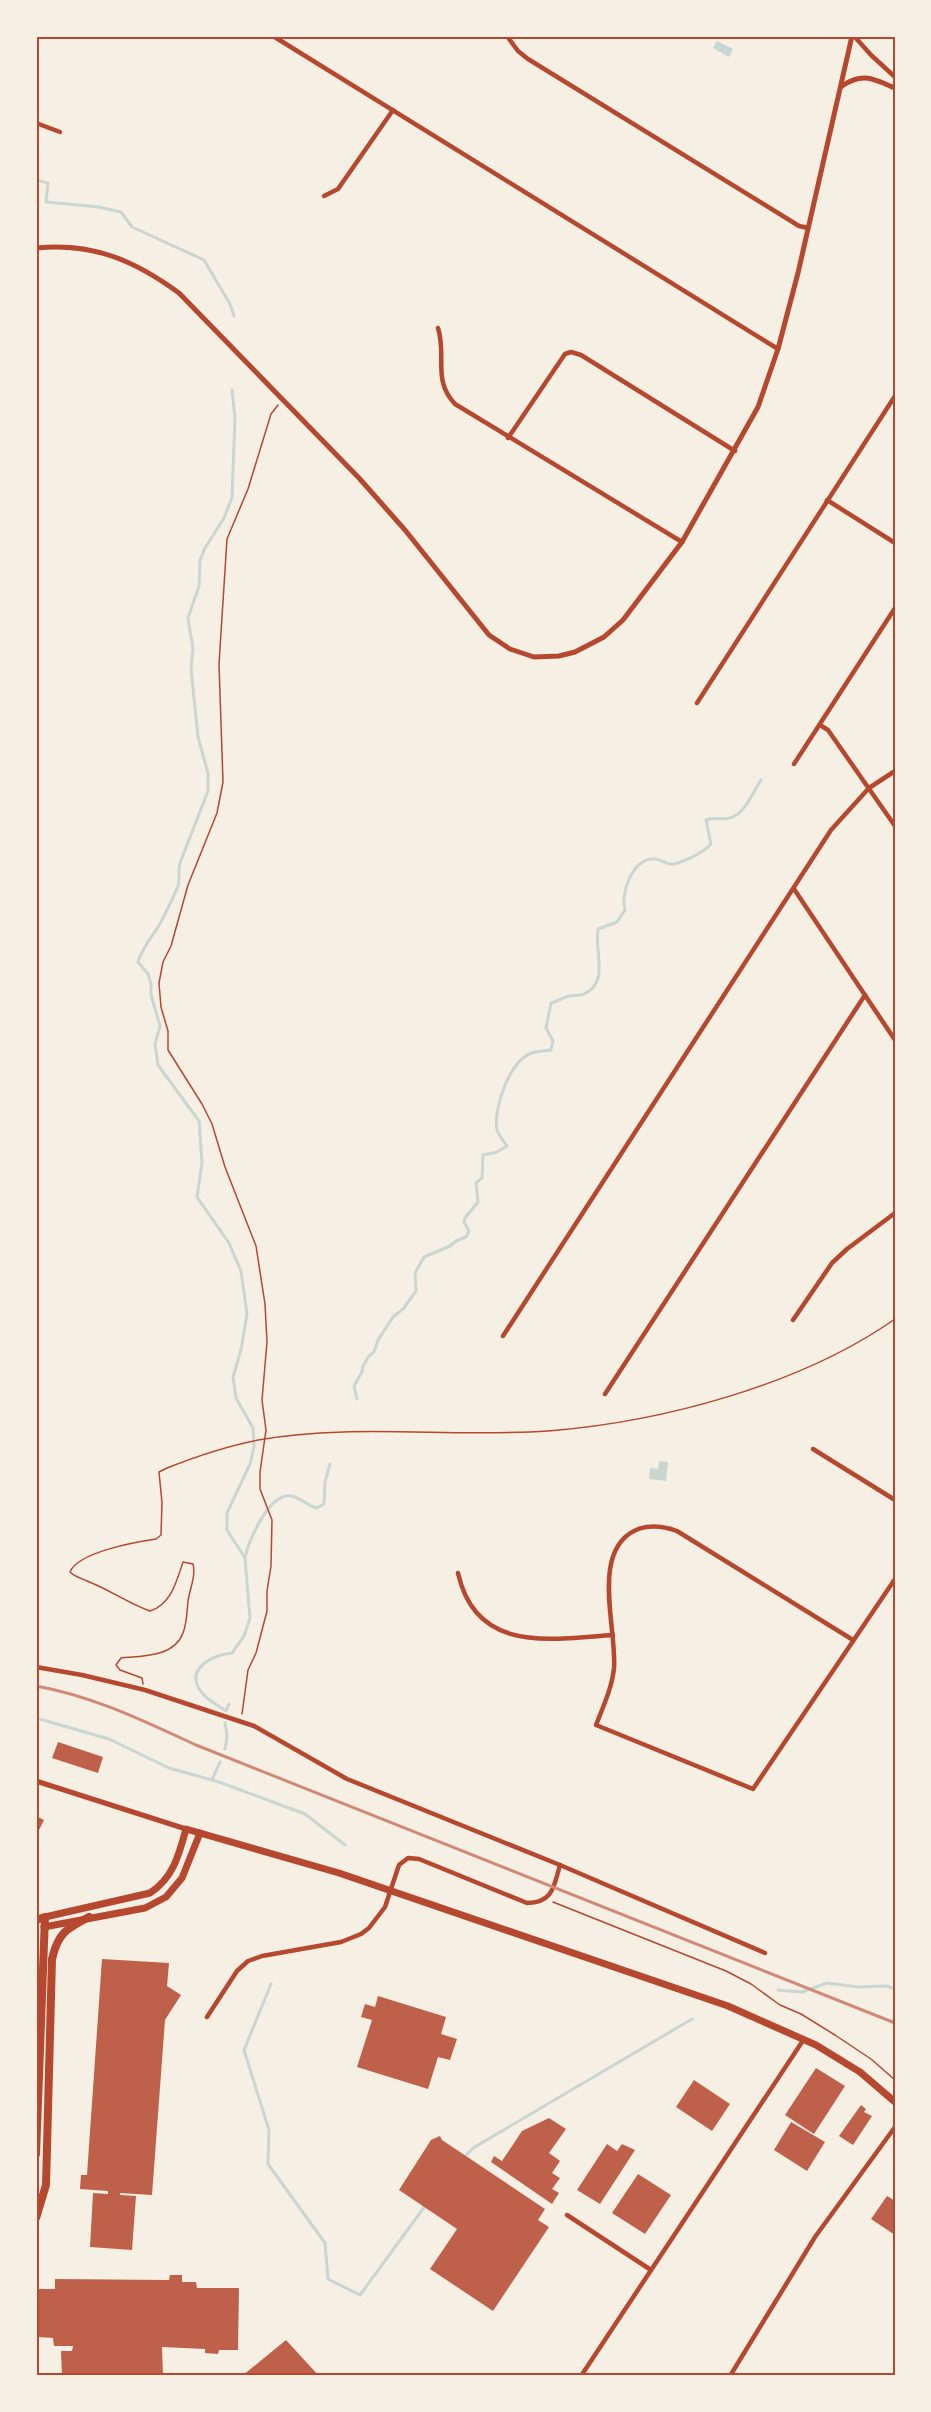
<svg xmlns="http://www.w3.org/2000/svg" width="931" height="2412" viewBox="0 0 931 2412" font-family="'Golos Text',sans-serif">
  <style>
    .water { fill: #c9d6d2 }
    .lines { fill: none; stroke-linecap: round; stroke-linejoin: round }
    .stream { stroke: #c9d6d2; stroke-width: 3 }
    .building { fill: #bf614a }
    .path { stroke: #b5482f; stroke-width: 1.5 }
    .minor { stroke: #b5482f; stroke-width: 4.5 }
    .tertiary { stroke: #b5482f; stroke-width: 5 }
    .trunk { stroke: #b5482f; stroke-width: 7 }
    .motorway { stroke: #b5482f; stroke-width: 8 }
    .rail { stroke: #cf8b77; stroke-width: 3 }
    .neatline { fill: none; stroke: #b5482f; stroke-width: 2 }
  </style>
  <rect width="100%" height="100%" fill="#f6efe4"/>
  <!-- water -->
  <g class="water">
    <polygon points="717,41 733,49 729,57 713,48"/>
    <polygon points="659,1461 668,1462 666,1481 649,1479 650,1468 658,1469"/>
  </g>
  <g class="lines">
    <!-- stream -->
    <g class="stream">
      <polyline points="36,180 48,183 46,202 99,207 121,212 132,227 204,260 230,304 234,316"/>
      <path d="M 357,1399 L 354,1386 L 362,1372 L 363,1366 L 369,1356 L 374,1352 L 378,1340 L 393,1317 L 403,1309 L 416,1291 L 415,1273 L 424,1257 L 450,1246 L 456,1241 L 466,1237 L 469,1231 L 464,1222 L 465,1218 L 478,1202 L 476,1183 L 482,1178 L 483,1155 L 497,1152 L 507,1146 C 504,1141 499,1136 497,1130 C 493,1108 510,1060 532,1053 C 538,1051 545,1051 551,1050 L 553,1041 L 546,1028 L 551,1003 C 557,1001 563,998 569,996 C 574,995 579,996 584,994 C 610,982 594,952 598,929 L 617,922 L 625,910 C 620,893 633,857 655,859 C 664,860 669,867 678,863 C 689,859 703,853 711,844 L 706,820 C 715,817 722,820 730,818 C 745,814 753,792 761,780"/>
      <path d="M 245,1558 C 249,1540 269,1493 291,1496 C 299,1497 308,1506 317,1508 L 324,1504 L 325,1482 L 330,1464"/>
      <path d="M 229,1704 L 226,1711 C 219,1706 209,1701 203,1694 C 183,1671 210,1655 232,1653 L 244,1636 L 250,1618 L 245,1558 L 227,1530 L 227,1513 L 250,1464 L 254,1447 L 253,1428 L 236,1398 L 233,1377 L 241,1350 L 247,1314 L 241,1271 L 229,1243 L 197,1197 L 202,1163 L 199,1121 L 158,1065 L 155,1044 L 160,1026 L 151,995 L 151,984 L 148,974 L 138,962 C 143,944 159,930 166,912 C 169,906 176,891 178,886 C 180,879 178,871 180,863 L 208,791 L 208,773 L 198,737 L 191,669 L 193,649 L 188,618 L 199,586 L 200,560 L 205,548 L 224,518 L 232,497 L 235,418 L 232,390"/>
      <polyline points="36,1718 109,1739 169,1768 219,1782 305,1814 345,1845"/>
      <polyline points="225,1749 227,1736 225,1723"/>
      <polyline points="212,1780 220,1762"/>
      <polyline points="271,1984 244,2050 269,2130 268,2164 325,2243 328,2279 360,2295 425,2206"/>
      <polyline points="778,1990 802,1992 827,1983 858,1987 886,1986 895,1989"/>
      <polyline points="463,2159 473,2148 692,2019"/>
    </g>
  </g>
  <!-- building -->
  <g class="building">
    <polygon points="58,1742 103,1757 98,1773 52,1758"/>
    <polygon points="36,1816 44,1820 36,1836"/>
    <polygon points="102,1959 169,1963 167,1986 181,1995 165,2020 152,2195 120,2193 120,2195 136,2196 132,2250 90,2247 93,2193 108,2194 108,2191 80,2189 81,2175 87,2175"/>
    <polygon points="378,1996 446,2017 441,2034 457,2039 450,2060 438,2057 428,2089 357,2067 372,2020 361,2017 365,2004 375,2007"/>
    <polygon points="816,2068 845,2086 814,2134 785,2115"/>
    <polygon points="694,2080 730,2104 712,2131 676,2107"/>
    <polygon points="861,2105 866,2109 864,2112 872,2116 853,2145 839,2136"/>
    <polygon points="549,2118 566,2129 549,2153 560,2161 552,2173 560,2178 552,2189 559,2193 552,2204 491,2162 494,2156 502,2161 522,2131"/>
    <polygon points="791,2122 825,2142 807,2171 774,2150"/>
    <polygon points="440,2136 442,2140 545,2209 538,2220 549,2227 493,2311 430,2269 457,2229 399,2190 431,2140"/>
    <polygon points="607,2144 617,2151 622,2144 635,2150 600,2204 577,2190"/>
    <polygon points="638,2174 671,2195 645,2234 612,2213"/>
    <polygon points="887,2196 895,2201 895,2235 871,2219"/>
    <polygon points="170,2275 182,2275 182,2282 196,2282 197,2288 239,2288 238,2350 219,2350 218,2354 205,2353 205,2349 162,2347 163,2376 62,2376 61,2351 72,2351 73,2346 54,2346 53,2338 38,2337 36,2289 55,2289 55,2279 169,2280"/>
    <polygon points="286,2340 319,2376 242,2376"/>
  </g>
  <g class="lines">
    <!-- path -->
    <g class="path">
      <path d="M 143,1684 L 142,1678 L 120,1670 L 116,1665 L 121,1658 C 143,1656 174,1657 183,1633 C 187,1623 187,1611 188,1601 C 190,1588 196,1576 193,1564 L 183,1562 C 177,1580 171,1605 150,1611 C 128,1603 110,1590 87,1581 C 81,1578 75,1577 70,1572 C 78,1552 136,1542 156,1539 L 161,1535 L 162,1503 L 159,1472 L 167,1468 C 197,1456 227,1446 258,1440 C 353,1423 452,1438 548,1431 C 662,1422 801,1385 895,1319"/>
      <polyline points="242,1714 248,1670 256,1653 267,1611 267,1591 271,1566 272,1520 260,1489 260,1472 266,1430 262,1400 267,1342 265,1304 256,1246 225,1167 212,1124 202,1104 168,1050 168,1031 161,1007 159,983 163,962 171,946 188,885 217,813 223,782 219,664 227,539 248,489 271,414 278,405"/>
      <polyline points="553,1902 726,1971 751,1984 780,2005 801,2014 835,2035 871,2059 895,2080"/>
    </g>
    <!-- minor -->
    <g class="minor">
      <polyline points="273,36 778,349"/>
      <polyline points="507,36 518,51 528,59 799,226 808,228"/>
      <polyline points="854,36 871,55 895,77"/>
      <polyline points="36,123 60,132"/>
      <polyline points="324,196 338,189 393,110"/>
      <path d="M 438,328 C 447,356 432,380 455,404 L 682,542"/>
      <polyline points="508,438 565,354 571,352 581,355 735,451"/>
      <polyline points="827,500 895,543"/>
      <polyline points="697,703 895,396"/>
      <polyline points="820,725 828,730 895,826"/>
      <polyline points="794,764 895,608"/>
      <polyline points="794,889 895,1040"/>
      <polyline points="793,1320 832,1263 847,1249 895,1213"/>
      <polyline points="503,1336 831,830 869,788 895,771"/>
      <polyline points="605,1394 865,995"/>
      <polyline points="813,1449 895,1500"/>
      <path d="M 458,1573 C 476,1654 550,1639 613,1635"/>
      <path d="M 853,1640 L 677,1531 C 663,1526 650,1524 636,1530 C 590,1551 617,1628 614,1668 C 612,1688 603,1707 596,1725 L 753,1789 L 895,1579"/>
      <polyline points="36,1667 82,1675 145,1690 254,1726 347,1779 560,1865 765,1953"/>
      <path d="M 207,2017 L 237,1971 L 248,1961 L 262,1956 L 341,1942 L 361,1934 L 369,1928 L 385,1907 L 399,1865 L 408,1858 L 419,1859 L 527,1903 C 553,1903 554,1886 560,1865"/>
      <polyline points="567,2215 651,2270"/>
      <polyline points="581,2376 804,2039"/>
      <polyline points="730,2376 815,2237 895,2127"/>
    </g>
    <!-- tertiary -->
    <g class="tertiary">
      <path d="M 842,86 C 863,72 873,79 895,88"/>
      <path d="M 36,248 C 93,242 135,261 179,293 L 359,478 L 405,530 L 489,635 L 510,649 L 534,657 L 559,656 L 575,652 L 604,637 L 623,620 L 682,542 L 758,407 L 778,349 L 798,273 L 852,36"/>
      <polyline points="36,1781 186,1829"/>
    </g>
    <!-- trunk -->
    <g class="trunk">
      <path d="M 45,1917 L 150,1893 C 173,1878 179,1855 186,1829 L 339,1873 L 728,2006 L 816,2045 L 860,2072 L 895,2102"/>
      <polyline points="44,1927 145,1908 166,1897 182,1878 200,1833"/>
    </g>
    <!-- motorway -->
    <g class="motorway">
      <polyline points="36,1920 45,1917 36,2154"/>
      <path d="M 36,2218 L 46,2185 L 52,1959 C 58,1933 66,1929 89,1917"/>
    </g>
    <!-- rail -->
    <path class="rail" d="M 36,1686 C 93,1696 144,1721 196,1745 L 895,2023"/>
  </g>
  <!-- border -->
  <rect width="931" height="2412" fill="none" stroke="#f6efe4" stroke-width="75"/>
  <rect x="38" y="38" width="856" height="2336" class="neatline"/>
</svg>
